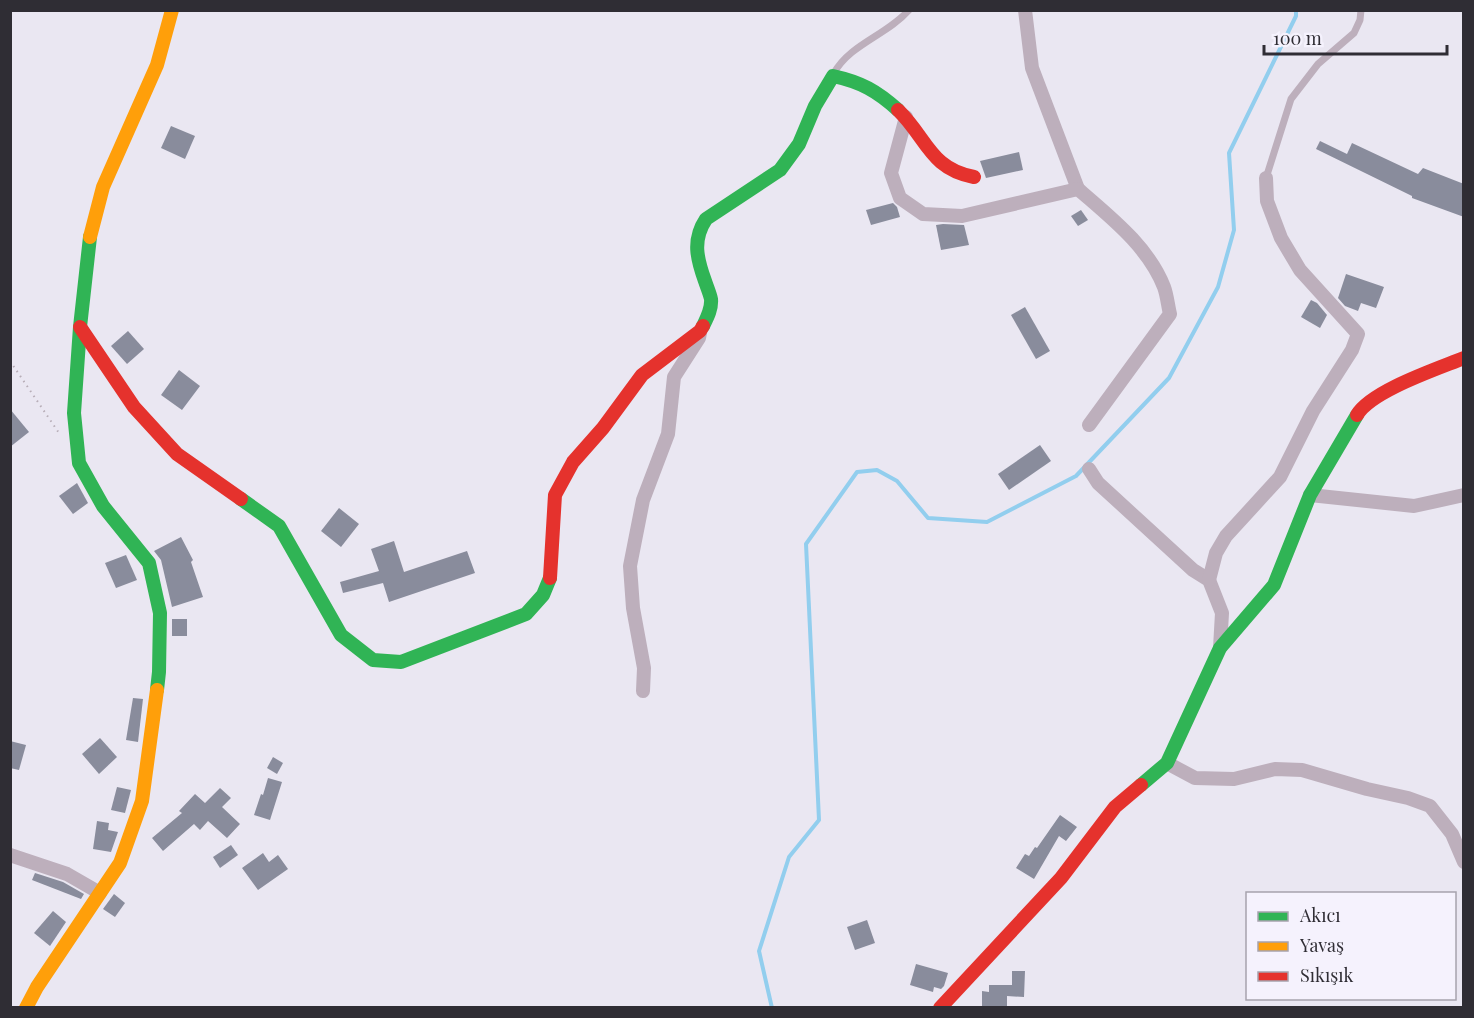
<svg xmlns="http://www.w3.org/2000/svg" width="1474" height="1018" viewBox="0 0 1474 1018" font-family="'Playfair Display',serif">
  <style>
    .lines { fill: none; stroke-linecap: round; stroke-linejoin: round }
    .stream { stroke: #92ceee; stroke-width: 4 }
    .building { fill: #898c9c }
    .path { stroke: #b7adb7; stroke-width: 2; stroke-dasharray: 1.5 4.5; stroke-linecap: butt }
    .lane { stroke: #bdafbc; stroke-width: 7 }
    .street { stroke: #bdafbc; stroke-width: 14 }
    .fast { stroke: #30b455; stroke-width: 14 }
    .slow { stroke: #ff9f0a; stroke-width: 14 }
    .jam { stroke: #e5322d; stroke-width: 14 }
  </style>
  <rect width="100%" height="100%" fill="#eae7f2"/>
  <g class="lines">
    <!-- stream -->
    <polyline class="stream" points="772,1008 759,951 789,857 819,820 806,544 857,472 877,470 897,481 928,518 987,522 1076,476 1169,378 1218,287 1234,230 1229,153 1296,16 1296,10"/>
  </g>
  <!-- building -->
  <g class="building">
    <polygon points="171,126 195,136 185,159 161,148"/>
    <polygon points="1320,141 1347,154 1352,143 1418,174 1423,168 1464,184 1464,217 1412,198 1412,196 1316,149"/>
    <polygon points="1019,152 1023,170 986,178 980,161"/>
    <polygon points="893,203 897,207 900,217 871,225 866,210"/>
    <polygon points="1081,210 1088,220 1078,226 1071,216"/>
    <polygon points="943,224 964,225 969,245 941,250 936,225"/>
    <polygon points="1346,274 1384,287 1376,308 1361,303 1358,311 1345,306 1338,298"/>
    <polygon points="1311,300 1317,303 1327,315 1320,328 1301,317"/>
    <polygon points="1025,307 1050,351 1036,359 1011,315"/>
    <polygon points="128,331 144,349 127,364 111,346"/>
    <polygon points="179,370 200,386 182,410 161,395"/>
    <polygon points="10,409 29,432 10,447"/>
    <polygon points="1040,445 1051,461 1009,490 998,474"/>
    <polygon points="77,483 88,503 73,514 59,496"/>
    <polygon points="339,508 359,524 341,547 321,531"/>
    <polygon points="181,537 193,560 191,562 203,597 172,607 161,560 154,551"/>
    <polygon points="394,541 404,572 467,551 475,573 389,602 383,583 343,593 340,582 379,571 371,549"/>
    <polygon points="126,555 137,580 116,588 105,563"/>
    <rect x="172" y="619" width="15" height="17"/>
    <polygon points="133,698 143,699 138,742 126,740"/>
    <polygon points="100,738 117,757 99,774 82,754"/>
    <polygon points="10,741 26,745 19,770 10,768"/>
    <polygon points="273,757 283,763 277,774 267,768"/>
    <polygon points="268,778 282,782 270,820 254,815 261,794 263,795"/>
    <polygon points="117,787 131,790 125,813 111,810"/>
    <polygon points="220,788 231,798 222,807 240,824 227,838 208,821 200,830 194,824 163,851 152,838 182,813 179,811 195,794 205,803"/>
    <polygon points="1060,815 1077,827 1066,841 1059,836 1034,879 1016,868 1025,854 1029,856 1035,847 1037,848"/>
    <polygon points="97,821 109,823 108,830 118,832 111,852 93,849"/>
    <polygon points="231,845 238,855 220,868 213,857"/>
    <polygon points="263,853 269,862 278,855 288,869 258,890 242,868"/>
    <polygon points="35,873 63,882 84,894 81,899 32,880"/>
    <polygon points="114,894 125,903 115,917 103,909"/>
    <polygon points="53,911 66,922 50,946 34,933"/>
    <polygon points="867,920 875,943 855,950 847,927"/>
    <polygon points="916,964 948,973 944,986 941,989 934,987 933,992 910,985"/>
    <polygon points="1012,971 1025,971 1024,997 1007,996 1007,1007 982,1006 982,991 989,992 989,985 1012,985"/>
  </g>
  <g class="lines">
    <!-- path -->
    <polyline class="path" points="10,361 59,433"/>
    <!-- lane -->
    <g class="lane">
      <path d="M 834,73 C 850,44 887,35 909,10"/>
      <polyline points="1266,178 1291,99 1318,64 1354,33 1360,20 1361,10"/>
    </g>
    <!-- street -->
    <g class="street">
      <polyline points="1025,10 1032,68 1078,189"/>
      <path d="M 906,117 L 891,173 L 900,198 L 923,214 L 962,216 L 1078,189 C 1110,217 1148,246 1164,287 C 1167,295 1168,306 1170,314 L 1089,425"/>
      <polyline points="1089,469 1098,483 1193,570 1209,580 1222,613 1220,648"/>
      <polyline points="1310,495 1414,506 1464,495"/>
      <polyline points="1209,580 1216,553 1226,536 1280,477 1313,411 1352,350 1358,334 1300,270 1281,238 1267,201 1266,178"/>
      <polyline points="643,691 644,668 633,608 630,566 643,500 668,434 674,377 699,338 700,333"/>
      <polyline points="1167,763 1195,778 1234,779 1275,769 1302,770 1367,789 1408,798 1430,806 1452,834 1464,862"/>
      <polyline points="10,855 67,874 100,893"/>
    </g>
    <!-- fast -->
    <g class="fast">
      <polyline points="90,237 80,327 74,413 79,463 103,506 149,563 160,613 159,672 157,690"/>
      <path d="M 703,326 C 707,318 712,309 711,299 C 710,294 707,287 705,281 C 697,259 692,240 706,219 L 780,170 L 799,144 L 815,106 L 833,76 C 861,82 877,91 898,110"/>
      <polyline points="241,499 279,526 341,635 373,660 401,662 526,614 543,595 550,578"/>
      <polyline points="1141,785 1167,763 1220,648 1274,585 1310,495 1357,415"/>
    </g>
    <!-- slow -->
    <g class="slow">
      <polyline points="90,237 103,187 157,65 172,10"/>
      <polyline points="26,1008 37,987 120,863 142,801 157,690"/>
    </g>
    <!-- jam -->
    <g class="jam">
      <path d="M 898,110 C 927,138 930,169 974,177"/>
      <polyline points="80,327 134,407 177,454 241,499"/>
      <path d="M 1357,415 C 1371,391 1437,369 1464,358"/>
      <polyline points="550,578 555,495 573,462 603,428 642,375 700,331 703,326"/>
      <polyline points="940,1008 1061,878 1115,807 1141,785"/>
    </g>
  </g>
  <!-- border -->
  <rect width="1474" height="1018" fill="none" stroke="#2f2d34" stroke-width="24"/>
  <!-- legend -->
  <rect x="1246" y="892" width="210" height="108" fill="#f5f2fd" stroke="#a6a3ad" stroke-width="1.5"/>
  <rect x="1258" y="912" width="30" height="9" fill="#30b455" stroke="#a6a3ad" stroke-width="1.5"/>
  <text x="1300" y="922" font-size="18" fill="#2f2d34">Akıcı</text>
  <rect x="1258" y="942" width="30" height="9" fill="#ff9f0a" stroke="#a6a3ad" stroke-width="1.5"/>
  <text x="1300" y="952" font-size="18" fill="#2f2d34">Yavaş</text>
  <rect x="1258" y="972" width="30" height="9" fill="#e5322d" stroke="#a6a3ad" stroke-width="1.5"/>
  <text x="1300" y="982" font-size="18" fill="#2f2d34">Sıkışık</text>
  <!-- scale -->
  <path d="M1264 45v9h183v-9" fill="none" stroke="#2f2d34" stroke-width="3"/>
  <text x="1273" y="45" font-size="18" fill="#2f2d34" stroke="#f5f2fd" stroke-width="4.5" paint-order="stroke">100 m</text>
</svg>
